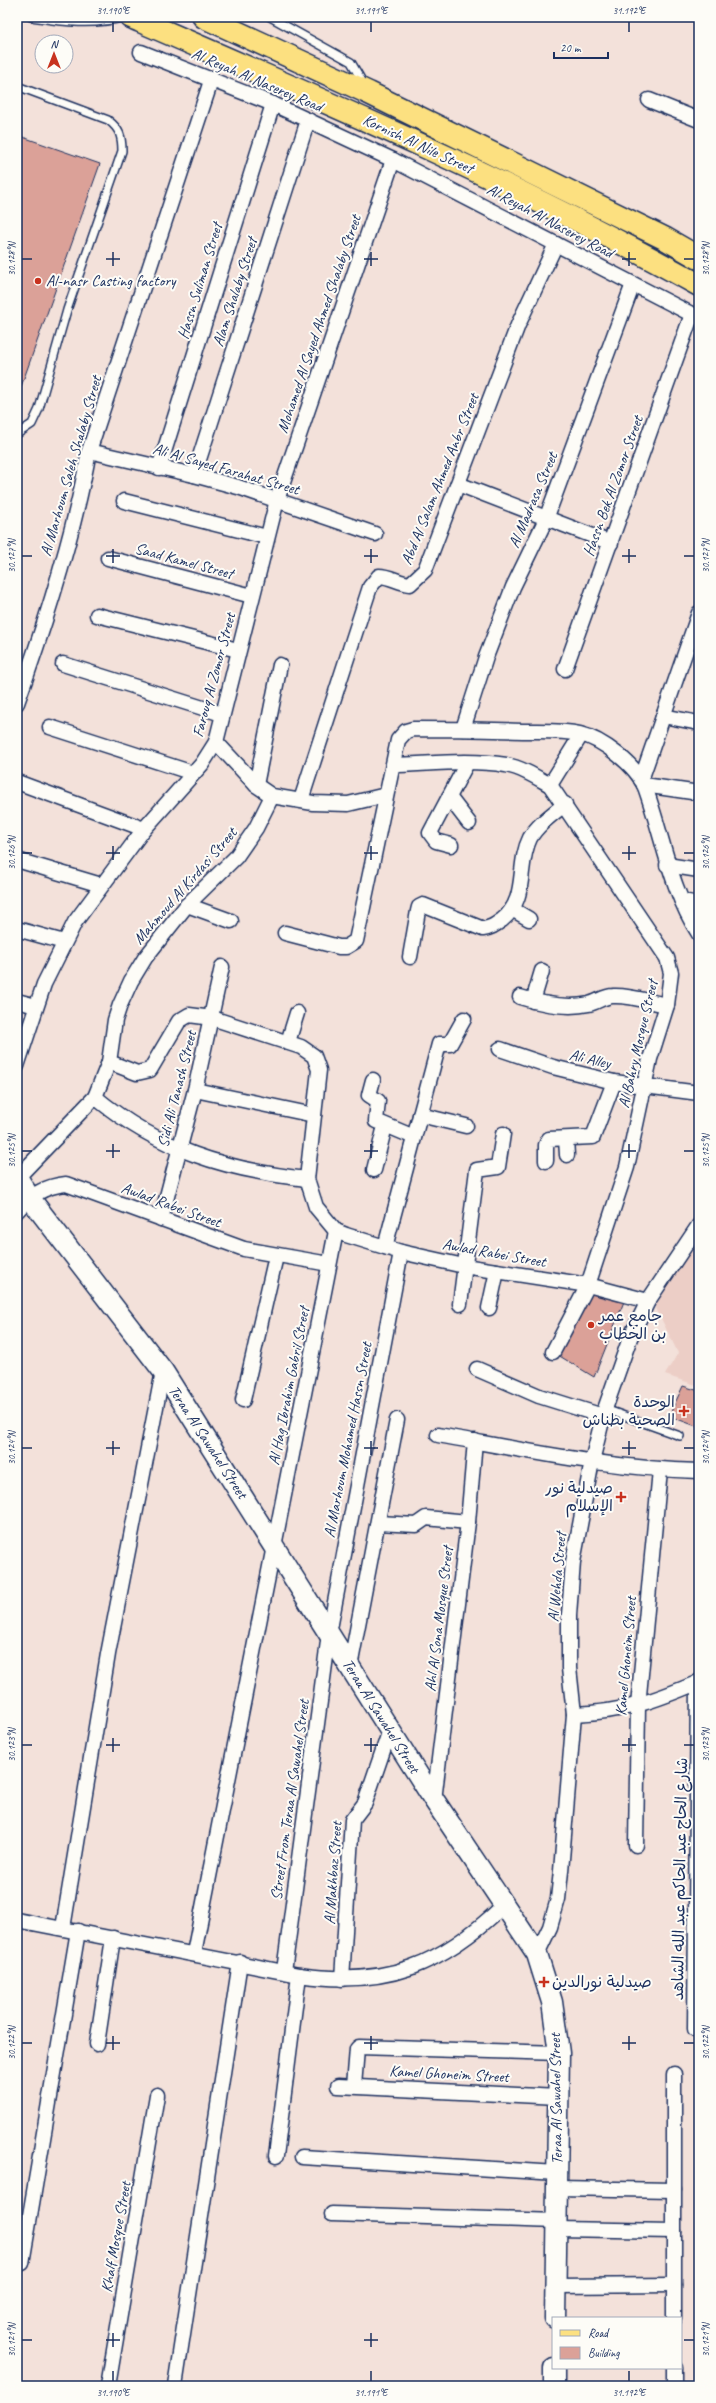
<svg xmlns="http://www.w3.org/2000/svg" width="716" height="2403" viewBox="0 0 716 2403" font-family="Caveat,'Playpen Sans Arabic',sans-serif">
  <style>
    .built { fill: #eccec6 }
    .building { fill: #dba198; stroke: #1b2f5e }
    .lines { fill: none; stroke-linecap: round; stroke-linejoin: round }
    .lane-casing { stroke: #1b2f5e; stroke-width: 10 }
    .street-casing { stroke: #1b2f5e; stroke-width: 17 }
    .secondary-casing { stroke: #1b2f5e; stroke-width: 23 }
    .primary-casing { stroke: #1b2f5e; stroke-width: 25 }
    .lane { stroke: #fdfcf7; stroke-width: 7 }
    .street { stroke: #fdfcf7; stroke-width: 14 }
    .secondary { stroke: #fdfcf7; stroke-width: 20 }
    .primary { stroke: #fce080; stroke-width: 22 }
    .ticks { fill: none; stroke: #1b2f5e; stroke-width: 1.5 }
    .poi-dot { fill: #c8321e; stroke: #fdfcf7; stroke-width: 1.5 }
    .labels { text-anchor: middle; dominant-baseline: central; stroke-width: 4; stroke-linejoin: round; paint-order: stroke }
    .street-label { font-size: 16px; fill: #1b2f5e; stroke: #fdfcf7 }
    .poi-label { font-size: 16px; fill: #1b2f5e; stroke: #fdfcf7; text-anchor: start }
    .neatline { fill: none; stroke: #1b2f5e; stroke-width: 1.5 }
    .ticks-label { font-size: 10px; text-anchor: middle; fill: #1b2f5e }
  </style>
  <rect width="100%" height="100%" fill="#f3e1da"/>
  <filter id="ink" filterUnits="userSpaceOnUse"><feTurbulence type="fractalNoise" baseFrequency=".025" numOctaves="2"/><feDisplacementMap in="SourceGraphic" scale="8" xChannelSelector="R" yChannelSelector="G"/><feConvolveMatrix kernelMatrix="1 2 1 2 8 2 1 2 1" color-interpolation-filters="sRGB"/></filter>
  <g filter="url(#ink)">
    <!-- built -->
    <polygon class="built" points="699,1237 699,1386 665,1375 678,1353 652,1300"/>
    <!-- building -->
    <g class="building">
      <polygon points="17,135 100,164 17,398"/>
      <polygon points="588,1285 625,1299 594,1377 553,1352"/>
      <polygon points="683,1386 699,1391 699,1430 696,1426 669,1416"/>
    </g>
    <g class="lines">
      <!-- lane casing -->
      <g class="lane-casing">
        <g id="lane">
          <path d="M 31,17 C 64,22 94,26 126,17"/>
          <polyline points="270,17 351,62 365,86"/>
          <path d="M 17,86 L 108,120 C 120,129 122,137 122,151 L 67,310 L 39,409 L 32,424 L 17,434"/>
          <polyline points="605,1409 680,1436"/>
        </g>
      </g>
      <!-- street casing -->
      <g class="street-casing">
        <g id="street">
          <polyline points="141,52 273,104 393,160 699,318"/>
          <polyline points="649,100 699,120"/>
          <polyline points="89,451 194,475 238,487 375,534"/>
          <polyline points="159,468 273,104"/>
          <polyline points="194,475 308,120"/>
          <polyline points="458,484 611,543"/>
          <polyline points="124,501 267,537"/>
          <polyline points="108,558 252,596"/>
          <polyline points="97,615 238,650"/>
          <polyline points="63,664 222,714"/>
          <polyline points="565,669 692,314"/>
          <path d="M 17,703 C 46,622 74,535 89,451 L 212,78"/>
          <polyline points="663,716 699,723"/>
          <polyline points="50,727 193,773"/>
          <polyline points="463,729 486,657 513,587 546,519 633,284"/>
          <polyline points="216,742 256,785 272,796 313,803 348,804 386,795"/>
          <path d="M 393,765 C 430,764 469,759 506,765 C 522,768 536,777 550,785 L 667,958 L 671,973 L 667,1005 L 650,1059 L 627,1167 L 588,1285 L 553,1352"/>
          <polyline points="641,780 699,613"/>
          <polyline points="17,782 144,829"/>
          <polyline points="256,785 280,665"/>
          <polyline points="550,785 581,735"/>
          <polyline points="644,785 699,793"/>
          <polyline points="449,797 469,823"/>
          <path d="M 301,800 L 370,587 L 379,576 C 390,576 399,583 410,584 L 425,570 L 518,325 L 556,244"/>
          <polyline points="451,845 436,841 430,833 467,763"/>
          <polyline points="17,860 101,885"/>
          <polyline points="667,865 699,870"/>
          <polyline points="682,901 699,904"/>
          <polyline points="187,905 231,921"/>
          <polyline points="512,909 529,919"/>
          <polyline points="17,929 64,942"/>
          <path d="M 285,933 L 339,947 L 346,947 L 356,941 L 398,740 L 406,731 L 413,729 C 450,729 486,729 523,731 C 542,731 562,730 580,734 C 602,739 637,766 645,787 C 663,836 670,889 699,934"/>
          <path d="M 410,957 L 418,911 L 419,907 L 423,905 L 483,929 C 491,928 495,925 502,920 C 529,898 516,866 530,838 C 538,824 553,814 565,804"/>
          <path d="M 520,997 C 542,1004 566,1009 589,1004 C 597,1002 605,996 613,996 C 631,995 650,1002 667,1005"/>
          <polyline points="17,1001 36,1006"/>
          <polyline points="533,1001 542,971"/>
          <polyline points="288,1042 297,1013"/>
          <polyline points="500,1049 553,1067 614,1082 699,1093"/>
          <polyline points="109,1062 137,1073 150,1070 179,1021 189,1015 212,1018 301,1047 314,1056 319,1070 307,1179 316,1207 336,1231 346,1235 401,1252 464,1266 588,1285 648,1301"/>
          <polyline points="17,1066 44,984 75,922 144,829 202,764 216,742 277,500 393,160"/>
          <polyline points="373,1080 369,1095 378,1101 376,1121 414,1137"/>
          <polyline points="195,1090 314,1115"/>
          <path d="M 95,1097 C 159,1150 226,1170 307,1179"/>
          <polyline points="420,1115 466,1126"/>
          <polyline points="566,1139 567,1155"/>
          <polyline points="546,1161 546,1145 549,1139 593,1137 614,1082"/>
          <polyline points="374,1170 385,1126"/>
          <polyline points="17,1178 95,1097 109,1062 115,1020 120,1005 131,981 145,958 187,905 236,857 256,828 272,796"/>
          <path d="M 17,1211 C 31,1195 45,1186 66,1184 L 244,1249 L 329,1264"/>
          <polyline points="161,1219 195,1090 222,967"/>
          <polyline points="385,1247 439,1044 450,1044 464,1019"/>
          <polyline points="460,1304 477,1170 498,1167 503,1134"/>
          <polyline points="489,1308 497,1271"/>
          <polyline points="477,1369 539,1396 603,1416"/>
          <polyline points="243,1400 276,1256"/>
          <path d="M 438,1435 C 524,1450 611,1469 699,1471"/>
          <polyline points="378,1523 416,1525 426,1518 468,1522"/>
          <polyline points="350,1667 397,1420"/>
          <path d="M 574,1714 C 624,1712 654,1701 699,1682"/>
          <polyline points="434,1800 468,1522 475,1441"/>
          <polyline points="636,1845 638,1706 660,1470"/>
          <path d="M 17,1920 L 299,1975 C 386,1988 442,1965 504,1905"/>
          <polyline points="63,1928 108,1654 163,1371"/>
          <polyline points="194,1953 336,1231"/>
          <polyline points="537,1954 550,1927 558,1899 561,1871 574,1714 569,1668 569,1615 573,1562 592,1461 605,1409 630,1338 648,1301 699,1225"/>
          <polyline points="284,1971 329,1634 401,1252"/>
          <polyline points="342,1979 352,1820 365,1803 390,1730"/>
          <polyline points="695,2029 698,1682"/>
          <polyline points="97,2044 113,1938"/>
          <polyline points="338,2086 558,2097"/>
          <polyline points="354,2086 357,2049 359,2047 559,2053"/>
          <polyline points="276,2156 299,1975"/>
          <polyline points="302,2157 557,2173"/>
          <polyline points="557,2188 674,2190"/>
          <polyline points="332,2214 557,2221"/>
          <polyline points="557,2229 674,2231"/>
          <polyline points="17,2265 22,2263 78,1931"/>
          <polyline points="556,2286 674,2285"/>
          <polyline points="674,2318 674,2074"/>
          <polyline points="108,2386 157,2095"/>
          <polyline points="175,2386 240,1962"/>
          <polyline points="674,2386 674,2368"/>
        </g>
      </g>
      <!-- secondary casing -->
      <g class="secondary-casing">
        <g id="secondary">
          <polyline points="17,1177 29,1197 163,1371 434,1800 537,1954 552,2002 559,2053 555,2318"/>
          <polyline points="554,2386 554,2368"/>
        </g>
      </g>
      <!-- primary casing -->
      <g class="primary-casing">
        <g id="primary">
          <path d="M 131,17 C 323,100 516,183 699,285"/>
          <polyline points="204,17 369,93 666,239 699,258"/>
        </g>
      </g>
      <!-- lane -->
      <use href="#lane" class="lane"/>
      <!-- street -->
      <use href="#street" class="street"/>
      <!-- secondary -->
      <use href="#secondary" class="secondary"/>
      <!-- primary -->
      <use href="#primary" class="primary"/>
    </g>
  </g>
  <!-- ticks -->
  <path class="ticks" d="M 113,22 L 113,32M 371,22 L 371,32M 629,22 L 629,32M 113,252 L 113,266M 371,252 L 371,266M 629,252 L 629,266M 22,259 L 32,259M 106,259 L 120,259M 364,259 L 378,259M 622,259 L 636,259M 684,259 L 694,259M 113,549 L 113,563M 371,549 L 371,563M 629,549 L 629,563M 22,556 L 32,556M 106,556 L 120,556M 364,556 L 378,556M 622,556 L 636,556M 684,556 L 694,556M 113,846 L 113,860M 371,846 L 371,860M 629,846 L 629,860M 22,853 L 32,853M 106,853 L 120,853M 364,853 L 378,853M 622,853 L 636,853M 684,853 L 694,853M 113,1144 L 113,1158M 371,1144 L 371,1158M 629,1144 L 629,1158M 22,1151 L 32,1151M 106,1151 L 120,1151M 364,1151 L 378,1151M 622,1151 L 636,1151M 684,1151 L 694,1151M 113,1441 L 113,1455M 371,1441 L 371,1455M 629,1441 L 629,1455M 22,1448 L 32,1448M 106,1448 L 120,1448M 364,1448 L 378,1448M 622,1448 L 636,1448M 684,1448 L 694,1448M 113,1738 L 113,1752M 371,1738 L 371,1752M 629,1738 L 629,1752M 22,1745 L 32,1745M 106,1745 L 120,1745M 364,1745 L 378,1745M 622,1745 L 636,1745M 684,1745 L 694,1745M 113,2036 L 113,2050M 371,2036 L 371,2050M 629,2036 L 629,2050M 22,2043 L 32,2043M 106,2043 L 120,2043M 364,2043 L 378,2043M 622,2043 L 636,2043M 684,2043 L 694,2043M 113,2333 L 113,2347M 371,2333 L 371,2347M 22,2340 L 32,2340M 106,2340 L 120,2340M 364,2340 L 378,2340M 684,2340 L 694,2340M 113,2371 L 113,2381M 371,2371 L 371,2381M 629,2371 L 629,2381"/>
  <!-- markers -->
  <g class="poi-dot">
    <circle cx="38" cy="281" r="4"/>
    <circle cx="591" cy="1325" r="4"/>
    <path d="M682 1405h4v4h4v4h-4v4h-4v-4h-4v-4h4z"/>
    <path d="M619 1491h4v4h4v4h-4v4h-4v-4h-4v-4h4z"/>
    <path d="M542 1976h4v4h4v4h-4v4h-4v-4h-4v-4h4z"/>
  </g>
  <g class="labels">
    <!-- street labels -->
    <g class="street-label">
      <text transform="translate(257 80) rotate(23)">Al Reyah Al Naserey Road</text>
      <text transform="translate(418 144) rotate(25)">Kornish Al Nile Street</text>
      <text transform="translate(550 221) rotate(28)">Al Reyah Al Naserey Road</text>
      <text transform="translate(200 281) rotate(-73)">Hassn Suliman Street</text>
      <text transform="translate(235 292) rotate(-72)">Alam Shalaby Street</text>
      <text transform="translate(319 324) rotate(-71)">Mohamed Al Sayed Ahmed Shalaby Street</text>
      <text transform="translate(71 466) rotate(-74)">Al Marhoum Saleh Shalaby Street</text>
      <text transform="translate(226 469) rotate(16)">Ali Al Sayed Farahat Street</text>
      <text transform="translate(440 479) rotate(-68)">Abd Al Salam Ahmed Anbr Street</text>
      <text transform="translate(613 486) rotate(-70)">Hassn Bek Al Zomor Street</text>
      <text transform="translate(533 500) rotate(-67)">Al Madrasa Street</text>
      <text transform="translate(184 561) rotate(15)">Saad Kamel Street</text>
      <text transform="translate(214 675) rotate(-75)">Farouq Al Zomor Street</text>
      <text transform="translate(185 886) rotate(-49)">Mahmoud Al Kirdasi Street</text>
      <text transform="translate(638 1044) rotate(-77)">Al Bahry Mosque Street</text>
      <text transform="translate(590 1059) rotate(13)">Ali Alley</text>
      <text transform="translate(177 1089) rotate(-76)">Sidi Ali Tanash Street</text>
      <text transform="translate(171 1205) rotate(20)">Awlad Rabei Street</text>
      <text transform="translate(494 1253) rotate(10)">Awlad Rabei Street</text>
      <text transform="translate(289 1386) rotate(-79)">Al Hag Ibrahim Gabril Street</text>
      <text transform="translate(348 1440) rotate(-79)">Al Marhoum Mohamed Hassn Street</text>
      <text transform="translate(208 1442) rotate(57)">Teraa Al Sawahel Street</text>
      <text transform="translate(557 1577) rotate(-85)">Al Wehda Street</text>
      <text transform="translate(439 1619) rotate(-83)">Ahl Al Sona Mosque Street</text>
      <text transform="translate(626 1656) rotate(-85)">Kamel Ghoneim Street</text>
      <text transform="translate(381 1716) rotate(58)">Teraa Al Sawahel Street</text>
      <text transform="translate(290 1800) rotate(-82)">Street From Teraa Al Sawahel Street</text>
      <text transform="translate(333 1873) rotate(-86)">Al Makhbaz Street</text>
      <text transform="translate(680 1879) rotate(-89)">شارع الحاج عبد الحاكم عبد الله الشاهد</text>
      <text transform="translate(449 2074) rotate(3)">Kamel Ghoneim Street</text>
      <text transform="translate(556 2099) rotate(-91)">Teraa Al Sawahel Street</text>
      <text transform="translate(116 2237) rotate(-80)">Khalf Mosque Street</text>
    </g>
    <!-- poi labels -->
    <g class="poi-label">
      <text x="46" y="281">Al-nasr Casting factory</text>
      <text x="599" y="1316">جامع عمر<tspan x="599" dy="18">بن الخطاب</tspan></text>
      <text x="675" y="1402" text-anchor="end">الوحدة<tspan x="675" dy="18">الصحية بطناش</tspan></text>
      <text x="613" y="1488" text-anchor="end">صيدلية نور<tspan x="613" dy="18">الإسلام</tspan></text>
      <text x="552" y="1982">صيدلية نورالدين</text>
    </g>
  </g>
  <!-- margin -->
  <rect width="716" height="2403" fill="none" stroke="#fdfcf7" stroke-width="44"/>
  <!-- legend -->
  <rect x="552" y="2317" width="130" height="52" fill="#fdfcf7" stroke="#a3aaba"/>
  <rect x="560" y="2330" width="20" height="6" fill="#fce080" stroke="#a3aaba"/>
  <text x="588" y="2337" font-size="12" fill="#1b2f5e">Road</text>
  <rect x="560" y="2347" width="20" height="12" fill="#dba198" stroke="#a3aaba"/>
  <text x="588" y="2357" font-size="12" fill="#1b2f5e">Building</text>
  <!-- north arrow -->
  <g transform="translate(54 54)"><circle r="19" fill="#fdfcf7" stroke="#a3aaba"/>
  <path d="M0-3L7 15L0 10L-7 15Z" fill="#c8321e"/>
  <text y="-6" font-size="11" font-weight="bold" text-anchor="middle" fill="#1b2f5e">N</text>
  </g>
  <!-- scale -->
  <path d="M554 52v6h54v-6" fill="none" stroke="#1b2f5e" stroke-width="2"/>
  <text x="560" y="52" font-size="12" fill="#1b2f5e" stroke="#fdfcf7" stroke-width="3" paint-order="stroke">20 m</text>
  <rect x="22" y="22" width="672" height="2359" class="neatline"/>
  <g class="ticks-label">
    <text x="113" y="14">31.190°E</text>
    <text x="371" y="14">31.191°E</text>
    <text x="629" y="14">31.192°E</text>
    <text transform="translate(11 259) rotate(-90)" y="4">30.128°N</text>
    <text transform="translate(705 259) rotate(-90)" y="4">30.128°N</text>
    <text transform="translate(11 556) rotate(-90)" y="4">30.127°N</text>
    <text transform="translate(705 556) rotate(-90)" y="4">30.127°N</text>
    <text transform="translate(11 853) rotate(-90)" y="4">30.126°N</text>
    <text transform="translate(705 853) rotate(-90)" y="4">30.126°N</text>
    <text transform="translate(11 1151) rotate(-90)" y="4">30.125°N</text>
    <text transform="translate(705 1151) rotate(-90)" y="4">30.125°N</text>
    <text transform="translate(11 1448) rotate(-90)" y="4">30.124°N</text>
    <text transform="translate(705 1448) rotate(-90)" y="4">30.124°N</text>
    <text transform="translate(11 1745) rotate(-90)" y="4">30.123°N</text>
    <text transform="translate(705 1745) rotate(-90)" y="4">30.123°N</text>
    <text transform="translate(11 2043) rotate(-90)" y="4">30.122°N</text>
    <text transform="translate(705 2043) rotate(-90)" y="4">30.122°N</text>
    <text transform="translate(11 2340) rotate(-90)" y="4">30.121°N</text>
    <text transform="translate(705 2340) rotate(-90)" y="4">30.121°N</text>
    <text x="113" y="2396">31.190°E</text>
    <text x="371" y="2396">31.191°E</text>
    <text x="629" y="2396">31.192°E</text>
  </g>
</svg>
